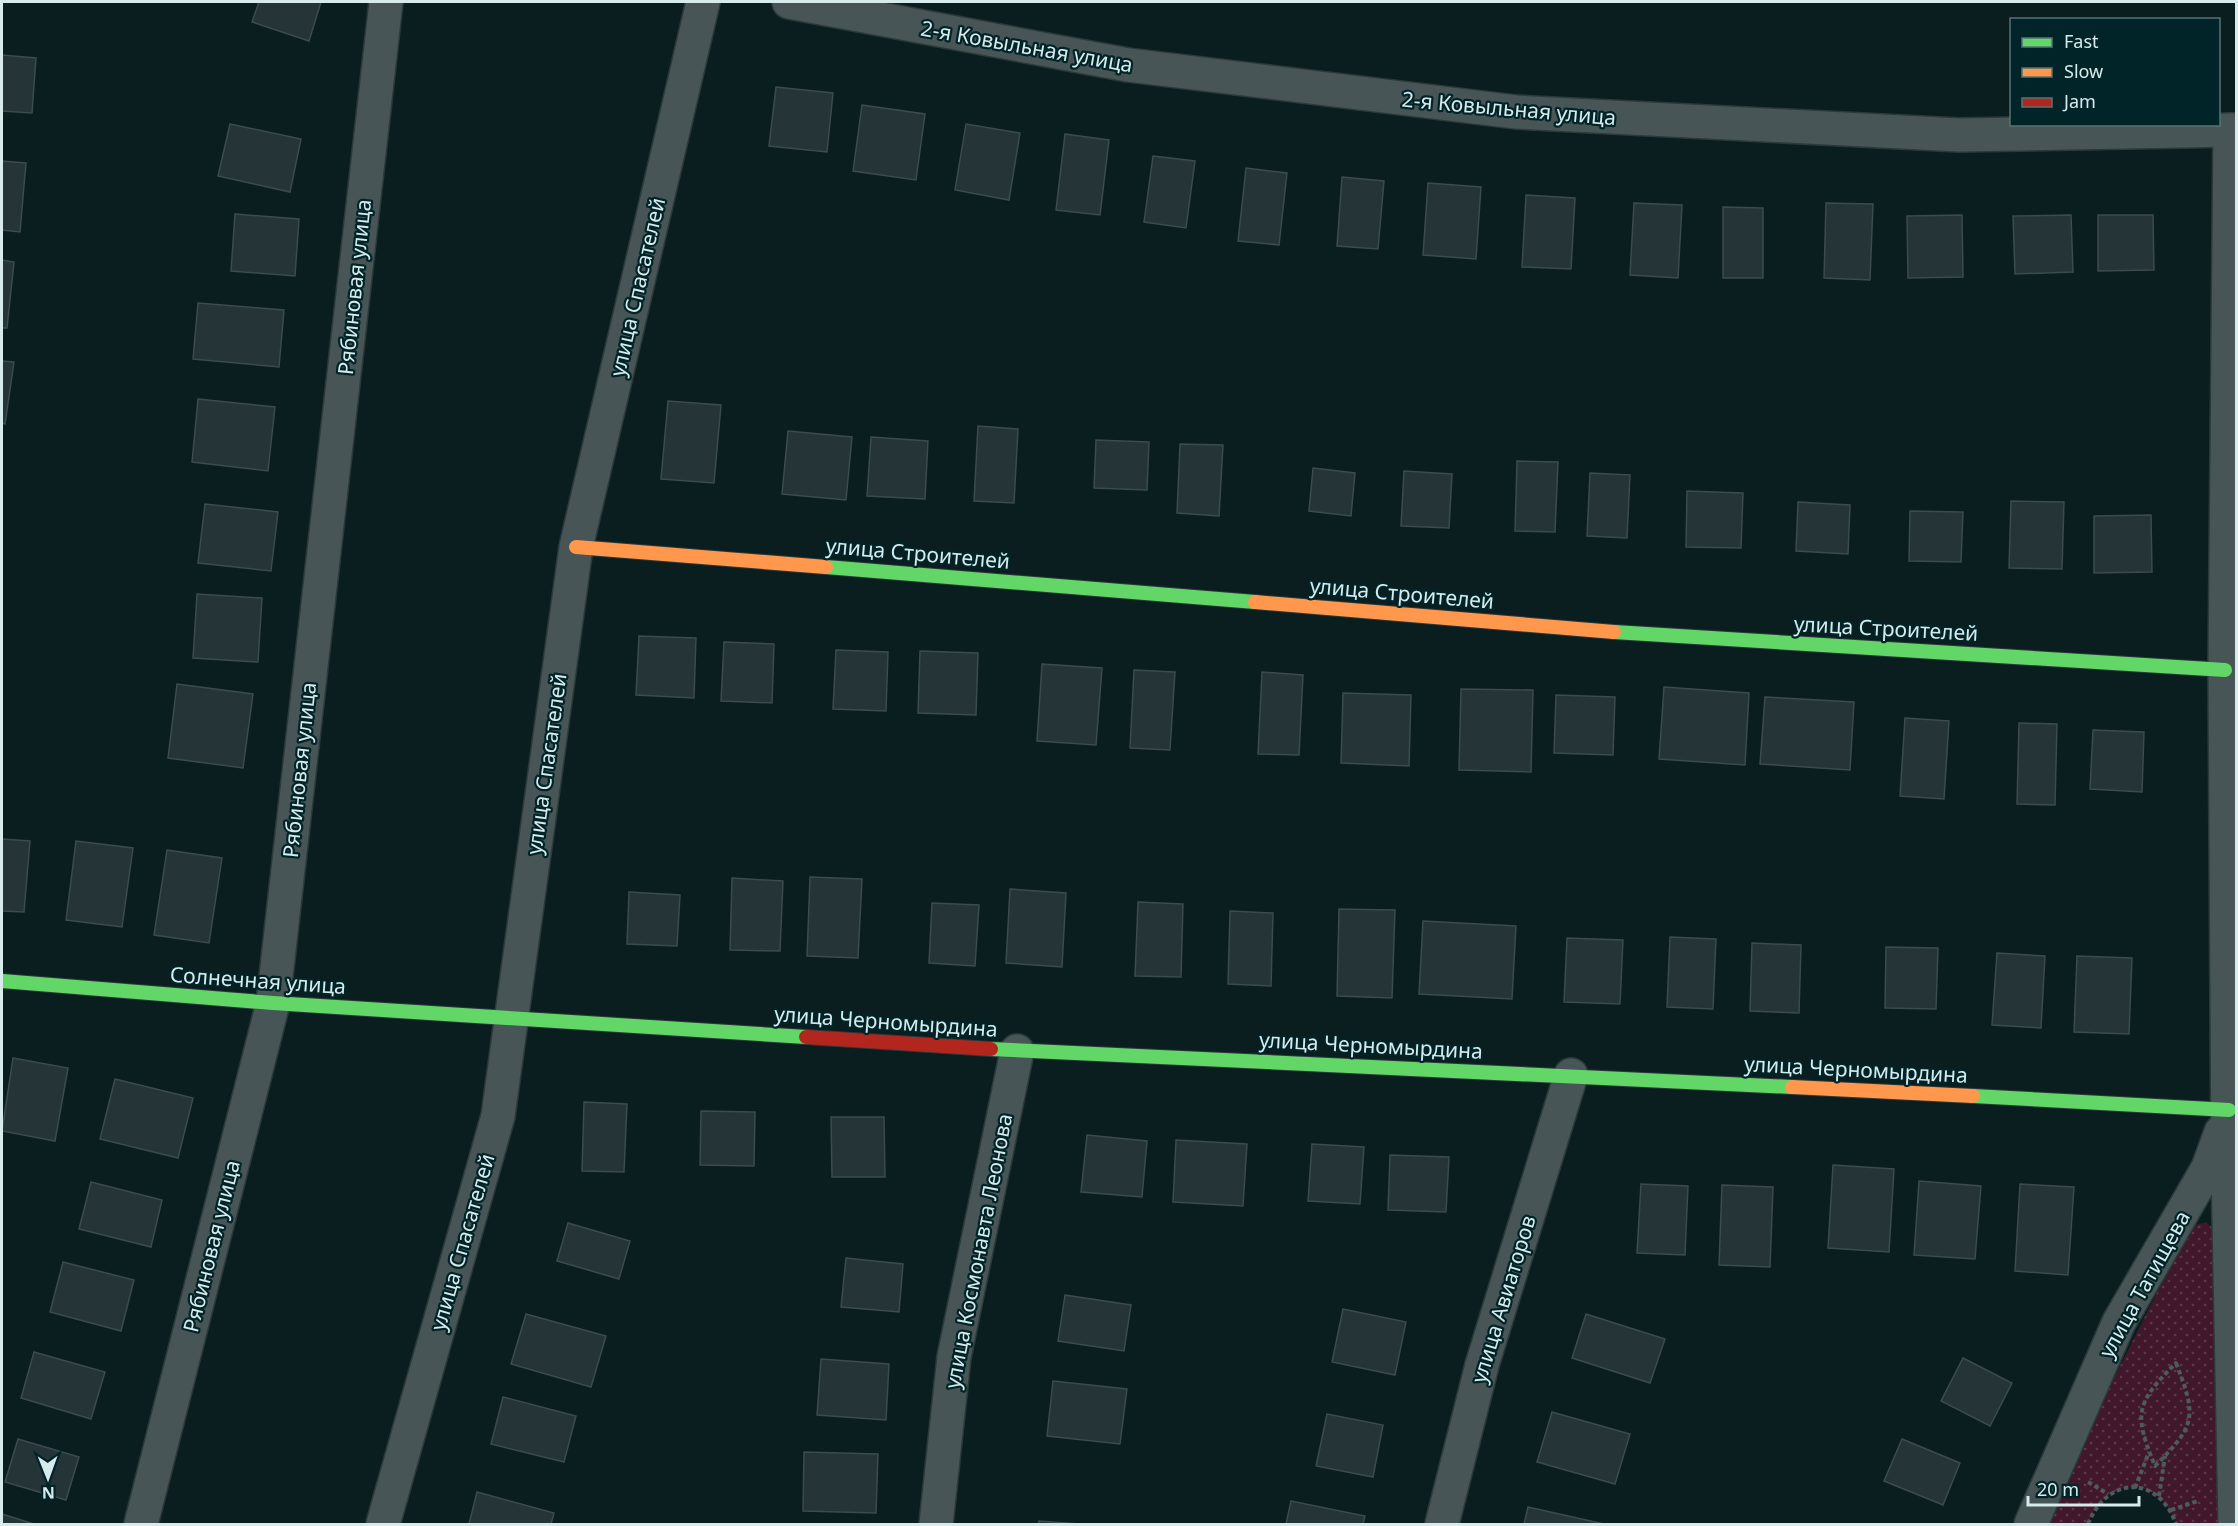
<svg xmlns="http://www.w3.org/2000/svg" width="2238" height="1526" viewBox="0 0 2238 1526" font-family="'Noto Sans',sans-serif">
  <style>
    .grass { fill: url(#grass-dots) }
    .building { fill: #253537; stroke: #3c4b4d; stroke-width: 1.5 }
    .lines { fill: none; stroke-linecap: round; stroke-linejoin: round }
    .street-casing { stroke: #2c393a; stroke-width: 36 }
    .fast-casing { stroke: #2c393a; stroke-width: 16 }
    .slow-casing { stroke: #2c393a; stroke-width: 16 }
    .jam-casing { stroke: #2c393a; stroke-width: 16 }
    .path { stroke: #4e5b5c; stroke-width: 4; stroke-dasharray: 4.5 3; stroke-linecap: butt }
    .street { stroke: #475556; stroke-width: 33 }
    .fast { stroke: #63d668; stroke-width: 14 }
    .slow { stroke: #ff974d; stroke-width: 14 }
    .jam { stroke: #b3261e; stroke-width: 14 }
    .labels { text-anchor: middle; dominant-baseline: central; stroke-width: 4.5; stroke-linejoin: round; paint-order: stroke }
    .street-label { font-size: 21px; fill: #d7eaec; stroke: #012428 }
  </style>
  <defs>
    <pattern id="grass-dots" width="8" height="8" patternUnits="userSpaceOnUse" patternTransform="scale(1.5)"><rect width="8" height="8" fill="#40172b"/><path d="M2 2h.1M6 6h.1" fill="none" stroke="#5b394a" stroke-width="1.8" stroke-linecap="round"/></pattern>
  </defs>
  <rect width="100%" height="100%" fill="#0a1d1f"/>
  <!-- grass -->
  <path class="grass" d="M 2206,1222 L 2219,1234 L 2223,1524 L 2176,1524 C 2158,1474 2107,1476 2088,1524 L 2049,1524 L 2066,1473 L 2175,1257 L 2192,1226 Z"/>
  <!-- building -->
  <g class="building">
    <polygon points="259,2 321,2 309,41 252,22"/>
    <polygon points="2,55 36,58 32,113 2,111"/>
    <polygon points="776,87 833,93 827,152 769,146"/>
    <polygon points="862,105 925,114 916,180 853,171"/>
    <polygon points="230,124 301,139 290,192 218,176"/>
    <polygon points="966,124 1020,133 1009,200 955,190"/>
    <polygon points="1065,134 1109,140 1100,215 1056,210"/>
    <polygon points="1153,156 1195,161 1186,228 1144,222"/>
    <polygon points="2,161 26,163 20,232 2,230"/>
    <polygon points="1246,168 1287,173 1279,245 1238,241"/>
    <polygon points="1342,177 1384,181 1378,249 1337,246"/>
    <polygon points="1428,183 1481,187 1476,259 1423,255"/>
    <polygon points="1526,195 1575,198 1571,269 1522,267"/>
    <polygon points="1634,203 1682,205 1678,278 1630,275"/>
    <polygon points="1826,203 1873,204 1870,280 1824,278"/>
    <polygon points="1723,207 1763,208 1763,278 1723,278"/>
    <polygon points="235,214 299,219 295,276 231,271"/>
    <polygon points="1962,215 1963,277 1908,278 1907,216"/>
    <polygon points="2071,215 2073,272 2015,274 2013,216"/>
    <polygon points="2098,215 2153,215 2154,270 2098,271"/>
    <polygon points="2,260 14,262 7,328 2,328"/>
    <polygon points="198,303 284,310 279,367 193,359"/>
    <polygon points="2,361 14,362 5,424 2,423"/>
    <polygon points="198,399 275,407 268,471 192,462"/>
    <polygon points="668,401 721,405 714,483 661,479"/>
    <polygon points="978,426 1018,429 1014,503 974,501"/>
    <polygon points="788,431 852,437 846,500 782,494"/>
    <polygon points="871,437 928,441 925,499 867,496"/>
    <polygon points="1096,440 1149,442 1147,490 1094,488"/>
    <polygon points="1180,444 1223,445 1219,516 1177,513"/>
    <polygon points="1517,461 1558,462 1555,532 1515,531"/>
    <polygon points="1313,468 1355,473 1351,516 1309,511"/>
    <polygon points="1404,471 1452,474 1449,528 1401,526"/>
    <polygon points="1590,473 1630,475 1627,538 1587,536"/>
    <polygon points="1687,491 1743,493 1741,548 1686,547"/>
    <polygon points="2011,501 2064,502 2062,569 2009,568"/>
    <polygon points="1798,502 1850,505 1848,554 1796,551"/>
    <polygon points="205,504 278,512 271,571 198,563"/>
    <polygon points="1910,511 1963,512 1961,562 1909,561"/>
    <polygon points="2151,515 2152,572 2094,573 2094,516"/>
    <polygon points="197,594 262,598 258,662 193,658"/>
    <polygon points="639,636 696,638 694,698 636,695"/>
    <polygon points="724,642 774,644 772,703 721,701"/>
    <polygon points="836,650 888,652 886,711 833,709"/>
    <polygon points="920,651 978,653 976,715 918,713"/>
    <polygon points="1042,664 1102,668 1096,745 1037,741"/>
    <polygon points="1134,670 1175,672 1170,750 1130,748"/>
    <polygon points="1262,672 1303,675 1299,755 1258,754"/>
    <polygon points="177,684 253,694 243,768 168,758"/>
    <polygon points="1664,687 1749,693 1745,765 1659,759"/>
    <polygon points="1461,689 1533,690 1531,772 1459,770"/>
    <polygon points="1343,693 1411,695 1409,766 1341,763"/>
    <polygon points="1556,695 1615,697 1613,755 1554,753"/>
    <polygon points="1765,697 1854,702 1850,770 1760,764"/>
    <polygon points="1905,718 1949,721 1944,799 1900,796"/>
    <polygon points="2019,723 2057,724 2055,805 2017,804"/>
    <polygon points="2093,730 2144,732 2142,792 2090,789"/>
    <polygon points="2,839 30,841 24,912 2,911"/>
    <polygon points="76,841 133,848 122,927 66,920"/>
    <polygon points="167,850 222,858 209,943 154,935"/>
    <polygon points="810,877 862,879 858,958 807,956"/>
    <polygon points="732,878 783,881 780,951 730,950"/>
    <polygon points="1010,889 1066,893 1062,967 1006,963"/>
    <polygon points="629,892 680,895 677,946 627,944"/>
    <polygon points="1138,902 1183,904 1181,977 1135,976"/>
    <polygon points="932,903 979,905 975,966 929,963"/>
    <polygon points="1339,909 1395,910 1392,998 1337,996"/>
    <polygon points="1230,911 1273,913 1271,986 1228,984"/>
    <polygon points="1423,921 1516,926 1512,999 1419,994"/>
    <polygon points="1670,937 1716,939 1713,1009 1667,1007"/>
    <polygon points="1567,938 1623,940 1620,1004 1564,1002"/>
    <polygon points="1752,943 1801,945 1799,1013 1750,1011"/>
    <polygon points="1886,947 1938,948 1936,1009 1885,1008"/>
    <polygon points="1997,953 2045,956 2041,1028 1992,1025"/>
    <polygon points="2077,956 2132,958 2129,1034 2074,1032"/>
    <polygon points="13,1058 68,1068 55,1141 2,1131"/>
    <polygon points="115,1079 193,1098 178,1158 100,1139"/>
    <polygon points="584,1102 627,1104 624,1172 582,1171"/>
    <polygon points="701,1111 755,1112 754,1166 700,1165"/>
    <polygon points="831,1117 884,1117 885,1177 832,1177"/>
    <polygon points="1087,1135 1147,1141 1142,1197 1081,1192"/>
    <polygon points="1176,1140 1247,1144 1243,1206 1173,1202"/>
    <polygon points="1312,1144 1364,1147 1360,1204 1308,1201"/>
    <polygon points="1390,1155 1449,1157 1446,1212 1388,1210"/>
    <polygon points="1833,1165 1894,1169 1889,1252 1828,1248"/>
    <polygon points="1919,1181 1981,1186 1975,1259 1914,1255"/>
    <polygon points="91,1182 162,1200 151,1247 79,1229"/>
    <polygon points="1641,1184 1688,1186 1685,1255 1637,1253"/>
    <polygon points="2020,1184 2074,1187 2068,1275 2015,1271"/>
    <polygon points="1722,1185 1773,1187 1770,1267 1719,1265"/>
    <polygon points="568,1223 630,1241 619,1279 557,1261"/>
    <polygon points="846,1258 903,1264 899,1312 841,1307"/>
    <polygon points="63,1262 134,1280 121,1331 50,1312"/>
    <polygon points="1065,1295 1131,1305 1124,1351 1058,1341"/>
    <polygon points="1343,1309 1406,1322 1395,1375 1332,1362"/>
    <polygon points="526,1314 606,1336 591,1387 511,1364"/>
    <polygon points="1586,1314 1665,1339 1650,1383 1572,1358"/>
    <polygon points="34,1352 105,1372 91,1419 21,1398"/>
    <polygon points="1963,1358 2012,1383 1990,1426 1941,1401"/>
    <polygon points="821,1359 889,1364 886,1420 817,1415"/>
    <polygon points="1053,1381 1127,1389 1120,1444 1047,1436"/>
    <polygon points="503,1397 576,1416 564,1462 491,1444"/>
    <polygon points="1552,1412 1630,1434 1615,1484 1537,1462"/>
    <polygon points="1327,1414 1383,1425 1373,1477 1316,1466"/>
    <polygon points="18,1439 79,1457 66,1500 5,1482"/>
    <polygon points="1902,1439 1960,1463 1943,1505 1884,1481"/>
    <polygon points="804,1452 878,1454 876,1513 803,1511"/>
    <polygon points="477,1492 554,1513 551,1524 469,1524"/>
    <polygon points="1291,1501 1365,1516 1363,1524 1286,1524"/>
    <polygon points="1528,1507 1604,1524 1524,1524"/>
    <polygon points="2,1514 34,1524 2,1524"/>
    <polygon points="1039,1521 1080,1524 1038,1524"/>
  </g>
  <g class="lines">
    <!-- street casing -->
    <g class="street-casing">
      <g id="street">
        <polyline points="789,2 1128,65 1516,112 1959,135 2236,130"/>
        <polyline points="2230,130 2225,670 2228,1168 2235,1524"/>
        <polyline points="141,1524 273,1003 386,2"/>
        <polyline points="383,1524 498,1116 576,547 703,2"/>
        <polyline points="936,1524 954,1357 1017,1051"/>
        <polyline points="1442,1524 1482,1365 1571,1075"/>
        <polyline points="2031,1524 2119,1322 2208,1168 2221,1132"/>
      </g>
    </g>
    <!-- fast casing -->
    <g class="fast-casing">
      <g id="fast">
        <polyline points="826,567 1255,602"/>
        <polyline points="1614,632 2225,670"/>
        <polyline points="2,981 273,1003 806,1037"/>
        <polyline points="991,1049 1792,1087"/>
        <polyline points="1973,1096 2229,1110"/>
      </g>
    </g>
    <!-- slow casing -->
    <g class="slow-casing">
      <g id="slow">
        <polyline points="576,547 826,567"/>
        <polyline points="1255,602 1614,632"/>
        <polyline points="1792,1087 1973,1096"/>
      </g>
    </g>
    <!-- jam casing -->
    <g class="jam-casing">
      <polyline id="jam" points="806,1037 991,1049"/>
    </g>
    <!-- path -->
    <g class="path">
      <path d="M 2176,1363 C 2197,1417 2196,1425 2155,1466 C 2133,1413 2136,1403 2176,1363 Z"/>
      <polyline points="2088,1482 2108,1494"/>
      <polyline points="2135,1488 2149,1452"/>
      <polyline points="2159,1496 2165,1456"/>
      <polyline points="2171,1510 2198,1501"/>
      <path d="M 2088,1524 C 2107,1476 2158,1474 2176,1524"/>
    </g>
    <!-- street -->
    <use href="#street" class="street"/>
    <!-- fast -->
    <use href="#fast" class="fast"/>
    <!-- slow -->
    <use href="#slow" class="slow"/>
    <!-- jam -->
    <use href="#jam" class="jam"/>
  </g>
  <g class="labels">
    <!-- street labels -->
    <g class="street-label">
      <text transform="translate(1027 46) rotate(10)">2-я Ковыльная улица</text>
      <text transform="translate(1509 108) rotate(5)">2-я Ковыльная улица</text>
      <text transform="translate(354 287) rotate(-84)">Рябиновая улица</text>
      <text transform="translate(637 287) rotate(-77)">улица Спасателей</text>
      <text transform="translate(918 553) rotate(5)">улица Строителей</text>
      <text transform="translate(1402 593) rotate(5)">улица Строителей</text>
      <text transform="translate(1886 628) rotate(3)">улица Строителей</text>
      <text transform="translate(546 764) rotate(-82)">улица Спасателей</text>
      <text transform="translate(299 770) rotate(-84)">Рябиновая улица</text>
      <text transform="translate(258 980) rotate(4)">Солнечная улица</text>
      <text transform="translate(886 1021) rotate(4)">улица Черномырдина</text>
      <text transform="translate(1371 1045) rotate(3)">улица Черномырдина</text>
      <text transform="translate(1856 1069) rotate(3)">улица Черномырдина</text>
      <text transform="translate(462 1242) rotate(-74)">улица Спасателей</text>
      <text transform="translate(211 1246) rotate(-76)">Рябиновая улица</text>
      <text transform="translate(978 1251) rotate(-79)">улица Космонавта Леонова</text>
      <text transform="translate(2144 1284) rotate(-61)">улица Татищева</text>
      <text transform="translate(1503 1299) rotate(-73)">улица Авиаторов</text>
    </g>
  </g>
  <!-- border -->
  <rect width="2238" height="1526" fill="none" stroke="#d7eaec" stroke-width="6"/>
  <!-- legend -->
  <rect x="2010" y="18" width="210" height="108" fill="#012428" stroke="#577376" stroke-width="1.5"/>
  <rect x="2022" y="38" width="30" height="9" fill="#63d668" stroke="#577376" stroke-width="1.5"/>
  <text x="2064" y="48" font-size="18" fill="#d7eaec">Fast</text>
  <rect x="2022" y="68" width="30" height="9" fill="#ff974d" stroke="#577376" stroke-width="1.5"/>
  <text x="2064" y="78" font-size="18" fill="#d7eaec">Slow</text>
  <rect x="2022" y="98" width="30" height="9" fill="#b3261e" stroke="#577376" stroke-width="1.5"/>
  <text x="2064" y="108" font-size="18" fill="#d7eaec">Jam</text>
  <!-- north arrow -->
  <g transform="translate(48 1478) rotate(179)" stroke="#012428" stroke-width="4.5" paint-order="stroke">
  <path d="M0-4.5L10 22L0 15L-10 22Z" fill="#d7eaec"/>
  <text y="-9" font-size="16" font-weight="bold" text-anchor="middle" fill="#d7eaec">N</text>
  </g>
  <!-- scale -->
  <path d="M2028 1496v9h111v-9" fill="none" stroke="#d7eaec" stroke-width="3"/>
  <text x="2037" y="1496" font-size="18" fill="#d7eaec" stroke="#012428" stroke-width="4.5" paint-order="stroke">20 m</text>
</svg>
